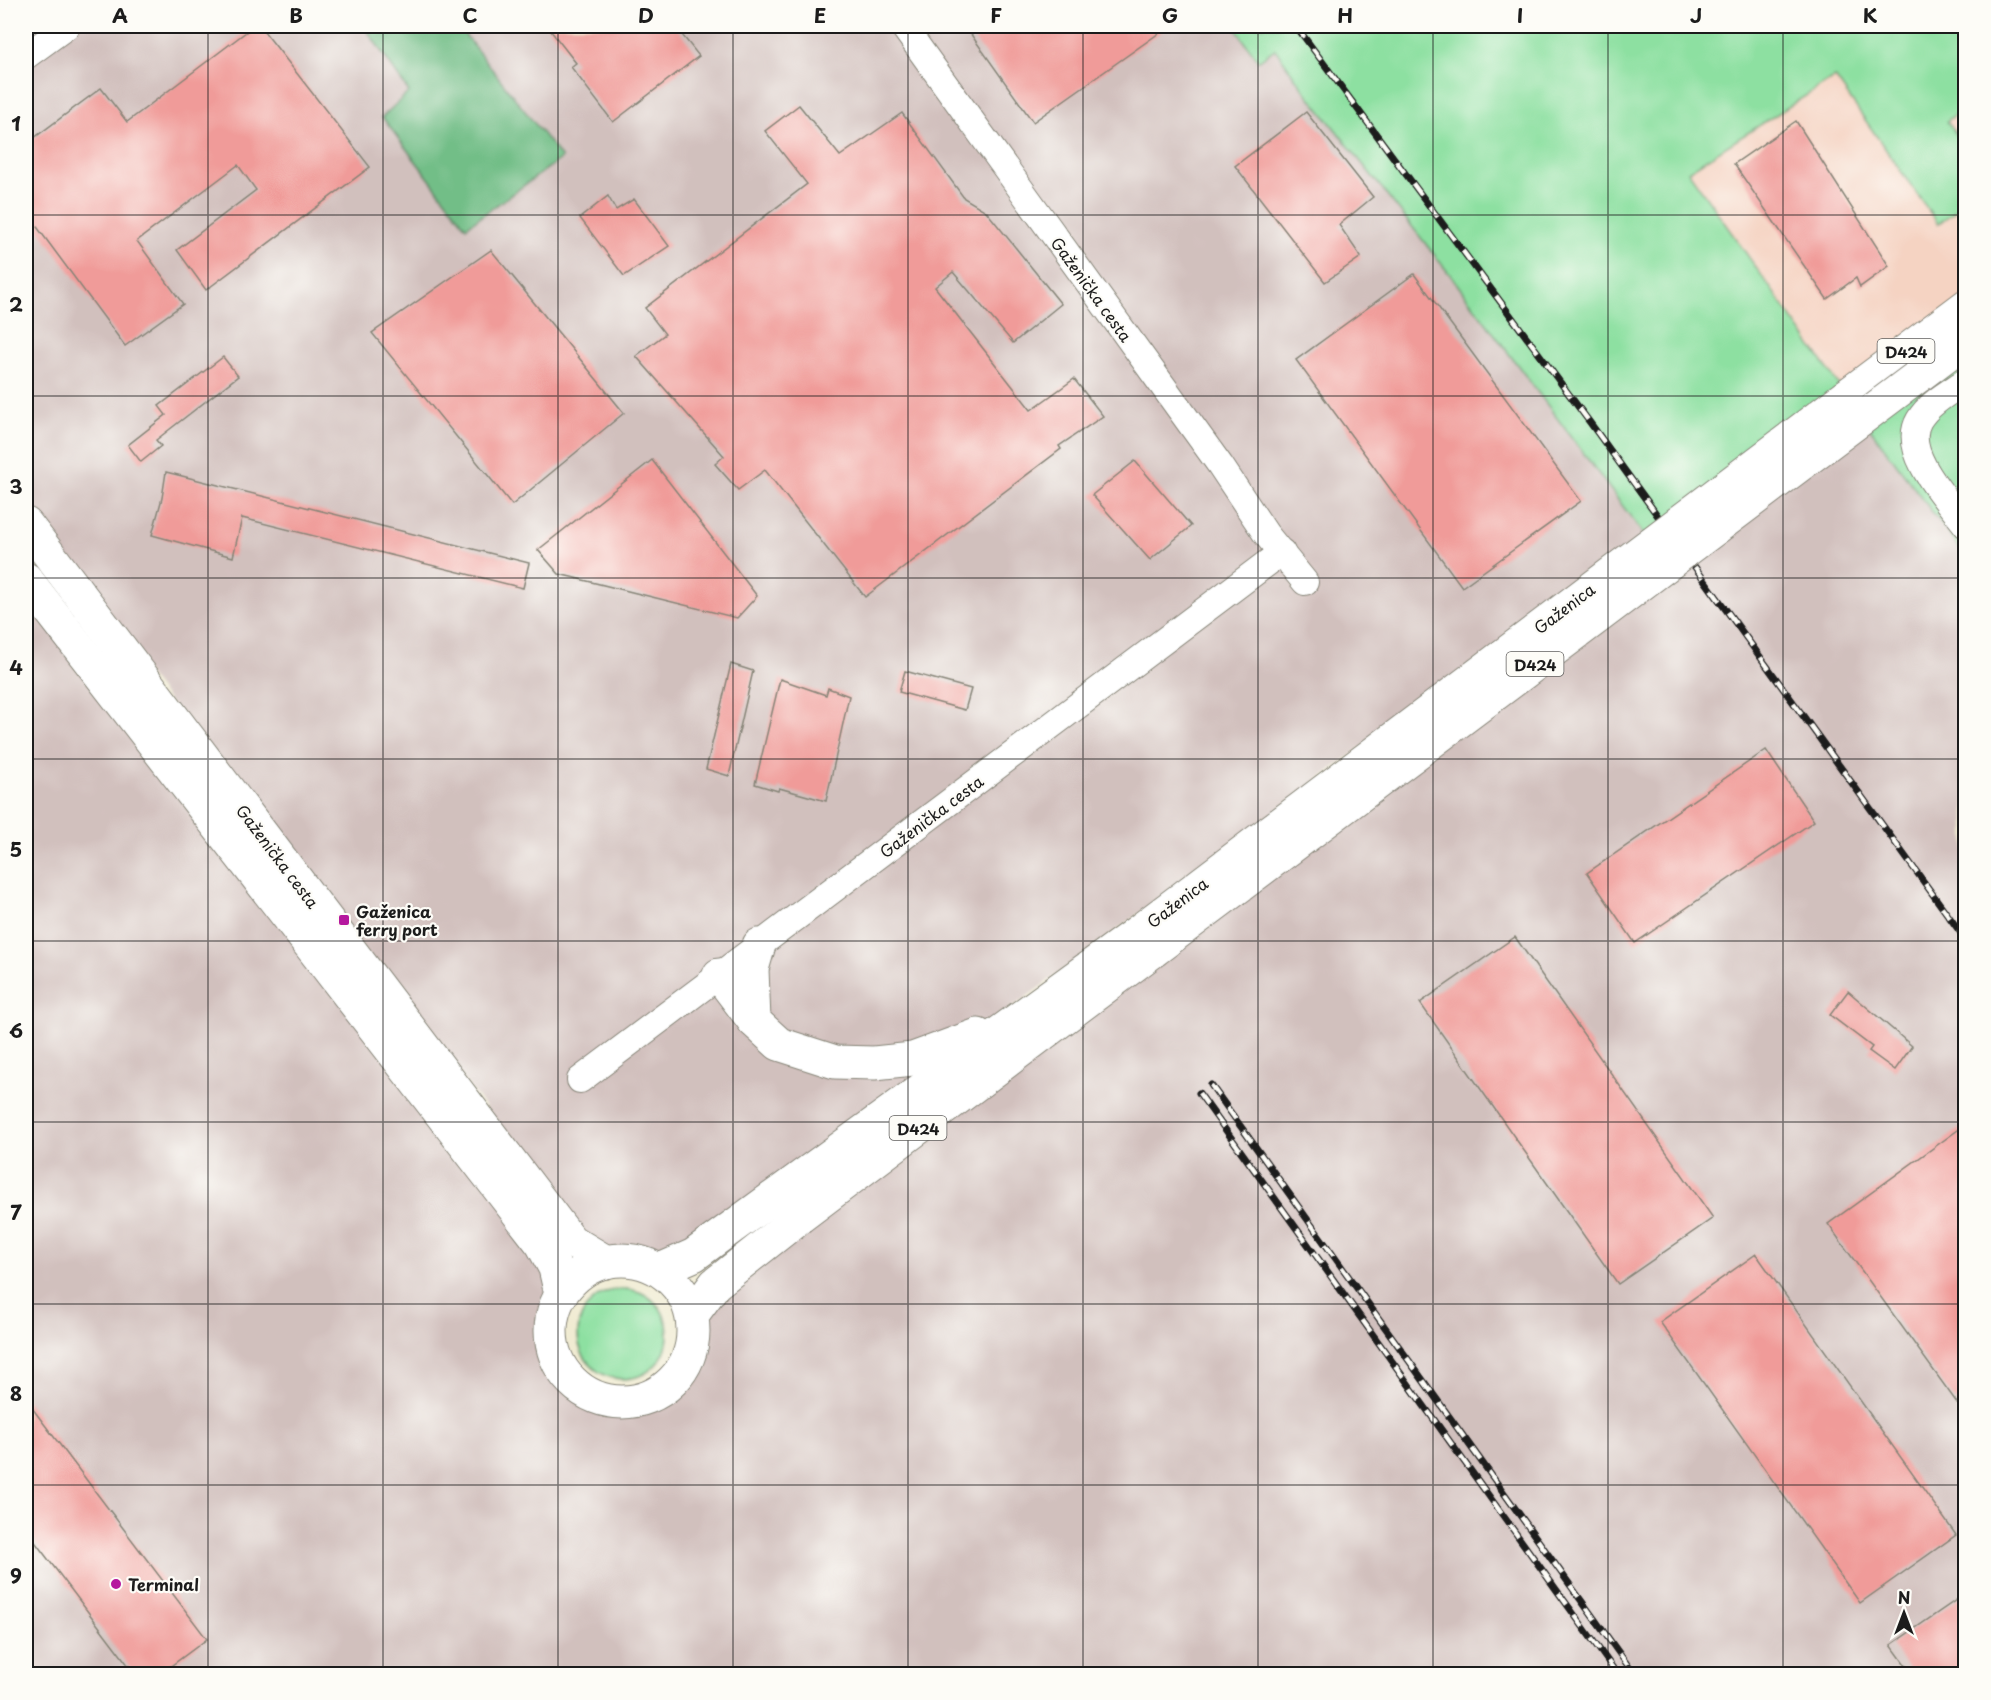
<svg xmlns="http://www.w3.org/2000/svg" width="1991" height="1700" viewBox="0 0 1991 1700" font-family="'Playpen Sans',sans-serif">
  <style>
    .built { fill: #f5d3c2 }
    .industrial { fill: #d1c0bd }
    .green { fill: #8de0a1; stroke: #547e5e; stroke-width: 1.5 }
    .forest { fill: #72be87; stroke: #476d52; stroke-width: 1.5 }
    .building { fill: #f09b99 }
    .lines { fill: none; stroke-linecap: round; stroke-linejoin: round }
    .minor-casing { stroke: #868477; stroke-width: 28 }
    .major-casing { stroke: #868477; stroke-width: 35 }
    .highway-casing { stroke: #868477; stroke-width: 35 }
    .minor { stroke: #fff; stroke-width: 26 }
    .major { stroke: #fff; stroke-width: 33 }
    .highway { stroke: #fff; stroke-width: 33 }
    .rail-casing { stroke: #1c1c1c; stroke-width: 7 }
    .rail { stroke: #fdfcf7; stroke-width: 4.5; stroke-dasharray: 14; stroke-linecap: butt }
    .highway-bridge-casing { stroke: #868477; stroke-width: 35; stroke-linecap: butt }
    .highway-bridge { stroke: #fff; stroke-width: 33 }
    .grid { fill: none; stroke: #1c1c1c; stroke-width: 1.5; stroke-opacity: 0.55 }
    .poi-dot { fill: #b5179e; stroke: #fdfcf7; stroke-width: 2 }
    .labels { text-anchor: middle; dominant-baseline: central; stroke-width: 4.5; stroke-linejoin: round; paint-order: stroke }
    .shield { fill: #fdfcf7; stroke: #605f5e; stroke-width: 1.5 }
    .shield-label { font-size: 15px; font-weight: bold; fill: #1c1c1c }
    .street-label { font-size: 16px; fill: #1c1c1c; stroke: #fdfcf7 }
    .poi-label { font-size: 16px; font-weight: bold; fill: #1c1c1c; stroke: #fdfcf7; text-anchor: start }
    .neatline { fill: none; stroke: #1c1c1c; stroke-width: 2 }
    .grid-label { font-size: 20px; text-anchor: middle; font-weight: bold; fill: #1c1c1c }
  </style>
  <rect width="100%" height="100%" fill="#fdfcf7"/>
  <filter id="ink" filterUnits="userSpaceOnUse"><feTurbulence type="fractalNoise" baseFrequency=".0167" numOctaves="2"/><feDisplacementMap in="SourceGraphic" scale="12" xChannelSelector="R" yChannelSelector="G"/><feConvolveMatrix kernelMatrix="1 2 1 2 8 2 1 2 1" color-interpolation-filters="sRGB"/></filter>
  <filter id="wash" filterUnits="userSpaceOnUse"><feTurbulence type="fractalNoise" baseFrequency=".008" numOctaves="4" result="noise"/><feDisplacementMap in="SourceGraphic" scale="24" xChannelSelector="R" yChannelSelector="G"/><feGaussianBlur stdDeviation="1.35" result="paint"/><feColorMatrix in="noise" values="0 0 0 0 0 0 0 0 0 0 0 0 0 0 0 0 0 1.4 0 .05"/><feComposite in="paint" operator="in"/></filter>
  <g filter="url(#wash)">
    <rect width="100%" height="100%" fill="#f0ebd2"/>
    <!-- built -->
    <g class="built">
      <polygon points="1835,77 1937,224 1965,203 1965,306 1846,396 1688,171"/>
      <polygon points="1965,108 1965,148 1947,121"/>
    </g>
    <!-- industrial -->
    <g class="industrial">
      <polygon points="26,26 364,26 409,92 383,118 562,158 458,26 1234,26 1257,61 1275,48 1305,91 1451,276 1645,536 660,1270 606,1262 26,518"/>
      <polygon points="1863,418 1965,556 1965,1674 26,1674 26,579 542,1244 555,1306 551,1319 552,1347 563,1373 584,1392 596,1398 624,1403 651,1396 674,1380 689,1356 693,1343 692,1315"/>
    </g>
    <!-- green -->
    <g class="green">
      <polygon points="1234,26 1965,26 1965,108 1947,121 1965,148 1965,203 1938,224 1835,77 1688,171 1846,395 1965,306 1965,556 1846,396 1645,536 1451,276 1305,91 1275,49 1258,61"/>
      <circle cx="623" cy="1334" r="45"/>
    </g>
    <!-- forest -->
    <polygon class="forest" points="364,26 458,26 562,158 466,227 382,117 409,92"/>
    <g id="blocks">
      <!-- building -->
      <g class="building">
        <polygon points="254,26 260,26 370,167 206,290 177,250 256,190 238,165 137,241 183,304 125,346 26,212 26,144 101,88 127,122"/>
        <polygon points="547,26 675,26 699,56 613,122 571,67 576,63"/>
        <polygon points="965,26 1169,26 1033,122"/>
        <polygon points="799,105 840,156 902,113 964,198 986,211 1061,304 1013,343 953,272 935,287 1031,410 1074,379 1103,416 1059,446 1061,449 865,597 765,470 738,490 715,464 724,456 636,356 665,334 645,308 807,184 765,131"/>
        <polygon points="1306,112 1373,197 1339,225 1361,257 1325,282 1235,166"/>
        <polygon points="1796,121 1889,266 1860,287 1856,278 1827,299 1734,164"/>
        <polygon points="608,196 616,210 634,199 669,246 624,276 580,218"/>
        <polygon points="491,250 624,413 512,505 372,333"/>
        <polygon points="1414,274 1581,501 1462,587 1296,360"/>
        <polygon points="223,357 238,376 156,440 161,446 141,462 128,445 166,415 159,406"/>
        <polygon points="652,460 757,596 737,618 559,574 538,550"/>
        <polygon points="1135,461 1191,526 1150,560 1092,495"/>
        <polygon points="166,472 529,563 523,588 242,518 233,557 152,535 162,498"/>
        <polygon points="731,664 753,671 729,776 706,769"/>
        <polygon points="905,671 971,689 965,710 899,692"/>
        <polygon points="780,679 826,695 828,688 849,696 826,801 779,788 778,791 755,784"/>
        <polygon points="1766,750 1814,821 1635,943 1587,873"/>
        <polygon points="1515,937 1713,1218 1618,1284 1420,1003"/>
        <polygon points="1848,991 1912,1046 1895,1070 1869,1051 1872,1047 1830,1015"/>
        <polygon points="1965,1125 1965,1414 1828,1224"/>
        <polygon points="1756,1254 1956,1535 1860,1603 1660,1322"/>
        <polygon points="26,1400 207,1639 160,1674 135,1674 26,1530"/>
        <polygon points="1965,1594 1965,1674 1912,1674 1891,1645"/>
      </g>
    </g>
  </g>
  <g filter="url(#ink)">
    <use href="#blocks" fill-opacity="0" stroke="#868477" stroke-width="1.5"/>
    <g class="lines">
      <!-- minor casing -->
      <g class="minor-casing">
        <g id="minor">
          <polyline points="903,26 1220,465 1266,534 1305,582"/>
          <polyline points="26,56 67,26"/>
          <path d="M 1966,381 C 1950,392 1929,403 1919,420 C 1900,452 1948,501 1966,525"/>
          <polyline points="580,1080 1282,552"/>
        </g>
      </g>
      <!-- major casing -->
      <g class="major-casing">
        <g id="major">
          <polyline points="26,524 571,1241 606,1262"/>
          <polyline points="26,579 542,1244 555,1268 561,1294"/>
          <circle cx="622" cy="1331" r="71"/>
        </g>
      </g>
      <!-- highway casing -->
      <g class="highway-casing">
        <g id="highway">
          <polyline points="1917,377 1966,340"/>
          <polyline points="1846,396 1966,306"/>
          <polyline points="719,975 754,1021 779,1044 835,1062 874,1063 913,1059 978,1035"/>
          <polyline points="754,1021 752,969 759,945"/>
          <polyline points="660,1270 694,1255 1135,934"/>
          <polyline points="692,1315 715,1284 801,1216 1153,951"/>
        </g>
      </g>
      <!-- minor -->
      <use href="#minor" class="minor"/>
      <!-- major -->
      <use href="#major" class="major"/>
      <!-- highway -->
      <use href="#highway" class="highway"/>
      <!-- rail casing -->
      <g class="rail-casing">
        <g id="rail">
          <polyline points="1296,26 1591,424 1966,940"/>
          <polyline points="1211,1085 1634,1674"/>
          <polyline points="1199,1093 1617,1674"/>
        </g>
      </g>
      <!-- rail -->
      <use href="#rail" class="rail"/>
      <!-- highway-bridge casing -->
      <g class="highway-bridge-casing">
        <g id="highway-bridge">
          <polyline points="1135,934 1846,396"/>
          <polyline points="1153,951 1917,377"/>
        </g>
      </g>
      <!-- highway-bridge -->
      <use href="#highway-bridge" class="highway-bridge"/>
    </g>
  </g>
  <!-- grid -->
  <path class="grid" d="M 208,26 L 208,1674M 383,26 L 383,1674M 558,26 L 558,1674M 733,26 L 733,1674M 908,26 L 908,1674M 1083,26 L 1083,1674M 1258,26 L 1258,1674M 1433,26 L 1433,1674M 1608,26 L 1608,1674M 1783,26 L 1783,1674M 26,215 L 1966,215M 26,396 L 1966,396M 26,578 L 1966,578M 26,759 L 1966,759M 26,941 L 1966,941M 26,1122 L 1966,1122M 26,1304 L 1966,1304M 26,1485 L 1966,1485"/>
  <!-- markers -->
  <g class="poi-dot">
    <rect x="338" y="914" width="12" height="12" rx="3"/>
    <circle cx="116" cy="1584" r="6"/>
  </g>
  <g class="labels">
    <!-- shield labels -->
    <g class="shield">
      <rect x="1877.5" y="339" width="57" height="24" rx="4.5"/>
      <rect x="1506.5" y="652" width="57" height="24" rx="4.5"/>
      <rect x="889.5" y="1116" width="57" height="24" rx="4.5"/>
    </g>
    <g class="shield-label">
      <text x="1906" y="351">D424</text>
      <text x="1535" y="664">D424</text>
      <text x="918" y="1128">D424</text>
    </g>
    <!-- street labels -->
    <g class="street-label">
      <text transform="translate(1092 289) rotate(54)">Gaženička cesta</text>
      <text transform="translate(1564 608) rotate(-37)">Gaženica</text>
      <text transform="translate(931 816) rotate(-37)">Gaženička cesta</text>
      <text transform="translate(278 856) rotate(53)">Gaženička cesta</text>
      <text transform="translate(1177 902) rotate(-37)">Gaženica</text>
    </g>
    <!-- poi labels -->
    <g class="poi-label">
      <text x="356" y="911">Gaženica<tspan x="356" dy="18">ferry port</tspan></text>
      <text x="128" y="1584">Terminal</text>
    </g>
  </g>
  <!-- margin -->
  <rect width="1991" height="1700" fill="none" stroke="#fdfcf7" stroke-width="66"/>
  <!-- north arrow -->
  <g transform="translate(1904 1613)" stroke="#fdfcf7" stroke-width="4.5" paint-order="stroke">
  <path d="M0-4.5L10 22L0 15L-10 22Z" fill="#1c1c1c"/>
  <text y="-9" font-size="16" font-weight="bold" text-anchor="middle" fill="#1c1c1c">N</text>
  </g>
  <rect x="33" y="33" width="1925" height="1634" class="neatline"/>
  <g class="grid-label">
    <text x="120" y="23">A</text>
    <text x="296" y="23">B</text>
    <text x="470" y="23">C</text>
    <text x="646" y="23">D</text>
    <text x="820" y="23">E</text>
    <text x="996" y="23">F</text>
    <text x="1170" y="23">G</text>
    <text x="1345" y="23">H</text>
    <text x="1520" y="23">I</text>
    <text x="1696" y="23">J</text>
    <text x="1870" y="23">K</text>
    <text x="16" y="131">1</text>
    <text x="16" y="312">2</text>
    <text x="16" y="494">3</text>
    <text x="16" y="675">4</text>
    <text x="16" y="857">5</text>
    <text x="16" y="1038">6</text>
    <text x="16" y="1220">7</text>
    <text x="16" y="1401">8</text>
    <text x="16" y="1583">9</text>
  </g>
</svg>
